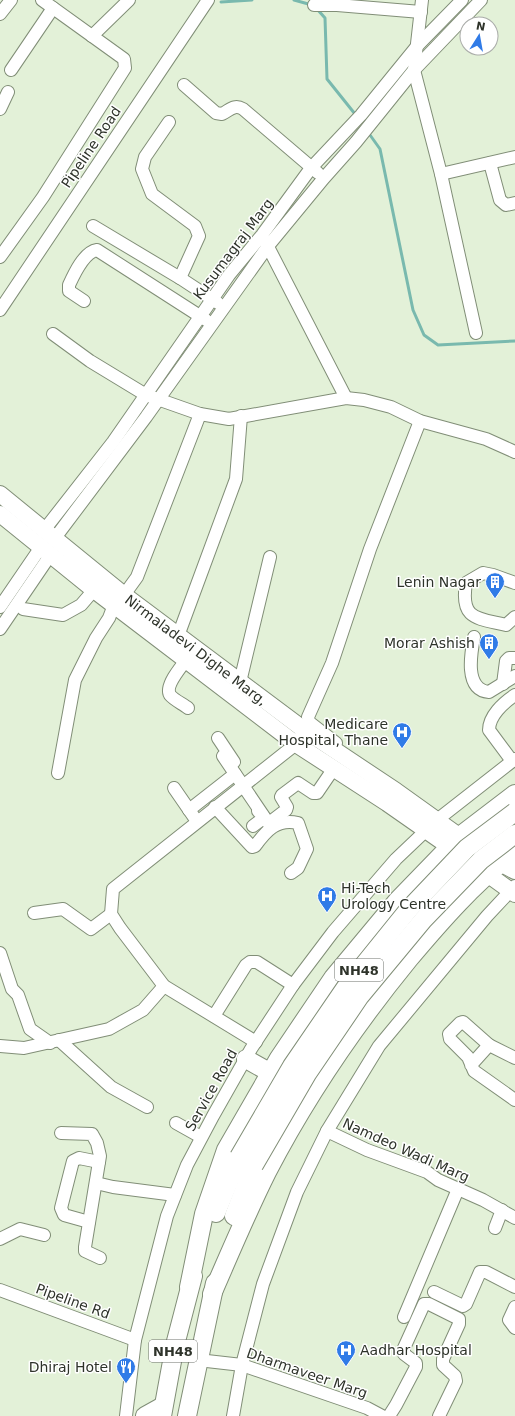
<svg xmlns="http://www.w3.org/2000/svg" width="515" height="1416" viewBox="0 0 515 1416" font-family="'DejaVu Sans',sans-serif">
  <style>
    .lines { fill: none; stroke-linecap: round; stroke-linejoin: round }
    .stream { stroke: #79b9ae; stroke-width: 3 }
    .minor-casing { stroke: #818e77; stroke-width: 14 }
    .major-casing { stroke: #818e77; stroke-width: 18 }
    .highway-casing { stroke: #818e77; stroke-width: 20 }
    .minor { stroke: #fff; stroke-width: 12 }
    .major { stroke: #fff; stroke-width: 16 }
    .highway { stroke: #fff; stroke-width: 18 }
    .highway-bridge-casing { stroke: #818e77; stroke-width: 20; stroke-linecap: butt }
    .highway-bridge { stroke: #fff; stroke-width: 18 }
    .labels { text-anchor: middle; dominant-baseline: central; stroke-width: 3; stroke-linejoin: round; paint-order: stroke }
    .shield { fill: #fff; stroke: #6d706a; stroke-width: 1 }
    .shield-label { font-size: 13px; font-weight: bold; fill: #2e332a }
    .street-label { font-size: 14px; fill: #2e332a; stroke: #fff }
    .poi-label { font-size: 14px; fill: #2e332a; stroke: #fff; text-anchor: end }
  </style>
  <rect width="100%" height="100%" fill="#e3f1d8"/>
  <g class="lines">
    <!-- stream -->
    <g class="stream">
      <polyline points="294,0 312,5"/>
      <polyline points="221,2 252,0"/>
      <polyline points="317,9 325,18 327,79 355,114"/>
      <polyline points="370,135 380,149 413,310 424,335 438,345 515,341"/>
    </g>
    <!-- minor casing -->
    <g class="minor-casing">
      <g id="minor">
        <polyline points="422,0 414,70 441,174 476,333"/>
        <polyline points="314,5 337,5 421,12"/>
        <polyline points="0,14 11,0"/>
        <polyline points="92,36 129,0"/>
        <polyline points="11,70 53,8"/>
        <path d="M 184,85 L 216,113 L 222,114 C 230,110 234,104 243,109 L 318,173"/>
        <polyline points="0,109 8,92"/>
        <polyline points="169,122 145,157 142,169 152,194 195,226 199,236 180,278"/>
        <polyline points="490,163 500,200 506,205 515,203"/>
        <polyline points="441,174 515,157"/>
        <polyline points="93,226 180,278 218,303"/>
        <polyline points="265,241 346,398"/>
        <polyline points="0,257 43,197 125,68 124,59 42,0"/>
        <path d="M 84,301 L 69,291 L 69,285 C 74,274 84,252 97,250 L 206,320"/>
        <polyline points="0,310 208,0"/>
        <polyline points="53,334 90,361 146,395 200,414 229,419 346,398 364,400 391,407 420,421 486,439 515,452"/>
        <polyline points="45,529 113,442 229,275 262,235 311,168 361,115 418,45 462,0"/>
        <polyline points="55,538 146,417 268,246 324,178 356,142 414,70 481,0"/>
        <path d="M 515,583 L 493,575 L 483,573 L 466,583 C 460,620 477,618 506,625 L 515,617"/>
        <polyline points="0,607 41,547"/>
        <polyline points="23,609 63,615 81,605 99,584"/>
        <polyline points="0,629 51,554"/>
        <polyline points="178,636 236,479 241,416"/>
        <path d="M 474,637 C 471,653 464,690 489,692 L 515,676"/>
        <polyline points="240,682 270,557"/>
        <polyline points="503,684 506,661 509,658 515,658"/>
        <path d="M 188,708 C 183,704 174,700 170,695 C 164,685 185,662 191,654"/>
        <polyline points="218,738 234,762"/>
        <polyline points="336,743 309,722 308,717 332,663 370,549 420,421"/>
        <polyline points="223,756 271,827"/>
        <path d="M 512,761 L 489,730 C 489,716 503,703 515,695"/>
        <polyline points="58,773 75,680 96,638 109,618 114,605 124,595 137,577 200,414"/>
        <polyline points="174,788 194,817"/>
        <path d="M 215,807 L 252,847 L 255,846 C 266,831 277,818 298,823 L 307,849 L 298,868 L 291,873"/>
        <polyline points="189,810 235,774"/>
        <polyline points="269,823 286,810 287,807 281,797 282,795 298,783 313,793 317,793 334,768"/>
        <polyline points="253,826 261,820 263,816 258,811"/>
        <polyline points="34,913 63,909 91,929 111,914"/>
        <polyline points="0,953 12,989 18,995 30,1029 50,1043"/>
        <polyline points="214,1016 246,965 250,962 257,962 293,985"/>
        <polyline points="59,1040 111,1087 147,1107"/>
        <polyline points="256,1042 164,986 120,928 111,914 113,889 296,744 299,738"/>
        <polyline points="489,1045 515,1058"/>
        <polyline points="0,1046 24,1048 109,1029 143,1010 164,986"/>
        <polyline points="471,1065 489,1045 463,1022 460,1023 449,1034 450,1039 468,1057 474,1071 515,1100"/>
        <polyline points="176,1123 201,1137"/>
        <polyline points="327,1131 367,1150 427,1172 438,1180 483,1200 515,1218"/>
        <polyline points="61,1133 92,1134 97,1143 100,1156 85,1247 85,1251 100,1258"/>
        <polyline points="96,1183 113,1187 175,1195"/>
        <polyline points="89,1222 64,1215 61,1208 73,1161 79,1158 99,1162"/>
        <polyline points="495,1228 502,1210"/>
        <polyline points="0,1239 20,1229 44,1235"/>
        <polyline points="0,1290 135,1340"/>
        <polyline points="434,1292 463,1306 466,1304 480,1272 486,1272 515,1287"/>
        <polyline points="515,1307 509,1320 515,1328"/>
        <polyline points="404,1317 458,1189"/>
        <polyline points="198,1360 242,1365 367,1408 382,1416"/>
        <polyline points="126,1416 135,1340 167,1216 187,1165 213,1116 251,1049 293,985 333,932 396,859 437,820 515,759"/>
        <polyline points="233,1416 242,1365 263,1284 297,1192 327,1131 379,1046 487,916 515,886"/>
        <polyline points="389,1416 396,1405 416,1367 416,1363 404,1354 404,1348 424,1304 429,1304 459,1319 459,1324 443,1359 443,1365 455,1376 456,1381 439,1416"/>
      </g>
    </g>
    <!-- major casing -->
    <g class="major-casing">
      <g id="major">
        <polyline points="0,494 124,595 303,729 396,791 470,844"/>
        <polyline points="0,514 94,590 296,744 387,803 460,854"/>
        <polyline points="491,858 515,871"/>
        <polyline points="479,868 515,894"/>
      </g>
    </g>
    <!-- highway casing -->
    <g class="highway-casing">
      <g id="highway">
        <polyline points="246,1059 271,1073"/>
        <polyline points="216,1213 239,1157"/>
        <polyline points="234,1216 254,1165"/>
        <polyline points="189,1287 204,1214 226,1150 279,1058 333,978 398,900 460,836 515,794"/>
        <path d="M 212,1294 C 230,1253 247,1212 267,1172 C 306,1097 355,1025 409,959 C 441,921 475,882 515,852"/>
        <polyline points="145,1416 163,1406"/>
        <polyline points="162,1416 175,1345 193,1276"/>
        <polyline points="187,1416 215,1283"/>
      </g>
    </g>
    <!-- minor -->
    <use href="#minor" class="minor"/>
    <!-- major -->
    <use href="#major" class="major"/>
    <!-- highway -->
    <use href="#highway" class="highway"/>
    <!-- highway-bridge casing -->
    <g class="highway-bridge-casing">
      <g id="highway-bridge">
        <polyline points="239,1157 292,1066 346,987 409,909 467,848 515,812"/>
        <polyline points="254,1165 307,1074 360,996 423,920 481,860 515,834"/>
      </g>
    </g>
    <!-- highway-bridge -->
    <use href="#highway-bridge" class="highway-bridge"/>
  </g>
  <!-- icons -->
  <defs>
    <g id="building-pin" transform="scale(1)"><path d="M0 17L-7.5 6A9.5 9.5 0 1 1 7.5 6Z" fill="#307be7" stroke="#fff"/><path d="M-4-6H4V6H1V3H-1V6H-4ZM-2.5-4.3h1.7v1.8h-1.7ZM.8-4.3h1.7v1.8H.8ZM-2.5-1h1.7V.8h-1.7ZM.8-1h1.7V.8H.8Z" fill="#fff"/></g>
    <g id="hospital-pin" transform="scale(1)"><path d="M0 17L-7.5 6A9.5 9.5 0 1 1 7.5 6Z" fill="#307be7" stroke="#fff"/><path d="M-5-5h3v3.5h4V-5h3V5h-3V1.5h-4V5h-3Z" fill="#fff"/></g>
    <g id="restaurant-pin" transform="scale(1)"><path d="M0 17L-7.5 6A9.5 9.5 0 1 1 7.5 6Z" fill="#307be7" stroke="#fff"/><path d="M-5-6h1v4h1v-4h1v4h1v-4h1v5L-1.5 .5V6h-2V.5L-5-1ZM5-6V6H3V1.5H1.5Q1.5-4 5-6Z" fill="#fff"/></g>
  </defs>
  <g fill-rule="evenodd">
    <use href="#building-pin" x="495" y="582"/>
    <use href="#building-pin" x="489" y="643"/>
    <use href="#hospital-pin" x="402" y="732"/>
    <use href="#hospital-pin" x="327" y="896"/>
    <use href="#hospital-pin" x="346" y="1350"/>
    <use href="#restaurant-pin" x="126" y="1367"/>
  </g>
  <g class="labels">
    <!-- shield labels -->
    <g class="shield">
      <rect x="335" y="959" width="48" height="22" rx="3"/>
      <rect x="149" y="1340" width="48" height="22" rx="3"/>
    </g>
    <g class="shield-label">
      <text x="359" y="970">NH48</text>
      <text x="173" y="1351">NH48</text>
    </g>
    <!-- street labels -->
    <g class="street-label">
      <text transform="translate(91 147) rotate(-56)">Pipeline Road</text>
      <text transform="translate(233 249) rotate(-53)">Kusumagraj Marg</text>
      <text transform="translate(196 650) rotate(37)">Nirmaladevi Dighe Marg,</text>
      <text transform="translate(211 1090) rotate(-61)">Service Road</text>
      <text transform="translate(406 1150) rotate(24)">Namdeo Wadi Marg</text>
      <text transform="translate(73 1301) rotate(20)">Pipeline Rd</text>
      <text transform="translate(307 1373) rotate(19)">Dharmaveer Marg</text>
    </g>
    <!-- poi labels -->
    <g class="poi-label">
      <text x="481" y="582">Lenin Nagar</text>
      <text x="475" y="643">Morar Ashish</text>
      <text x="388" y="724">Medicare<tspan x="388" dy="16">Hospital, Thane</tspan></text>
      <text x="341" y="888" text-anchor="start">Hi-Tech<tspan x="341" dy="16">Urology Centre</tspan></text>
      <text x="360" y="1350" text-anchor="start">Aadhar Hospital</text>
      <text x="112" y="1367">Dhiraj Hotel</text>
    </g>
  </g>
  <!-- north arrow -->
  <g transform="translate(479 36) rotate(11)"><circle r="19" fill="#ffffff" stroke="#abadaa"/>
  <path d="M0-3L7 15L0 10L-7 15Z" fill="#307be7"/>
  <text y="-6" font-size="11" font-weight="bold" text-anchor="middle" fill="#2e332a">N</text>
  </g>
</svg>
